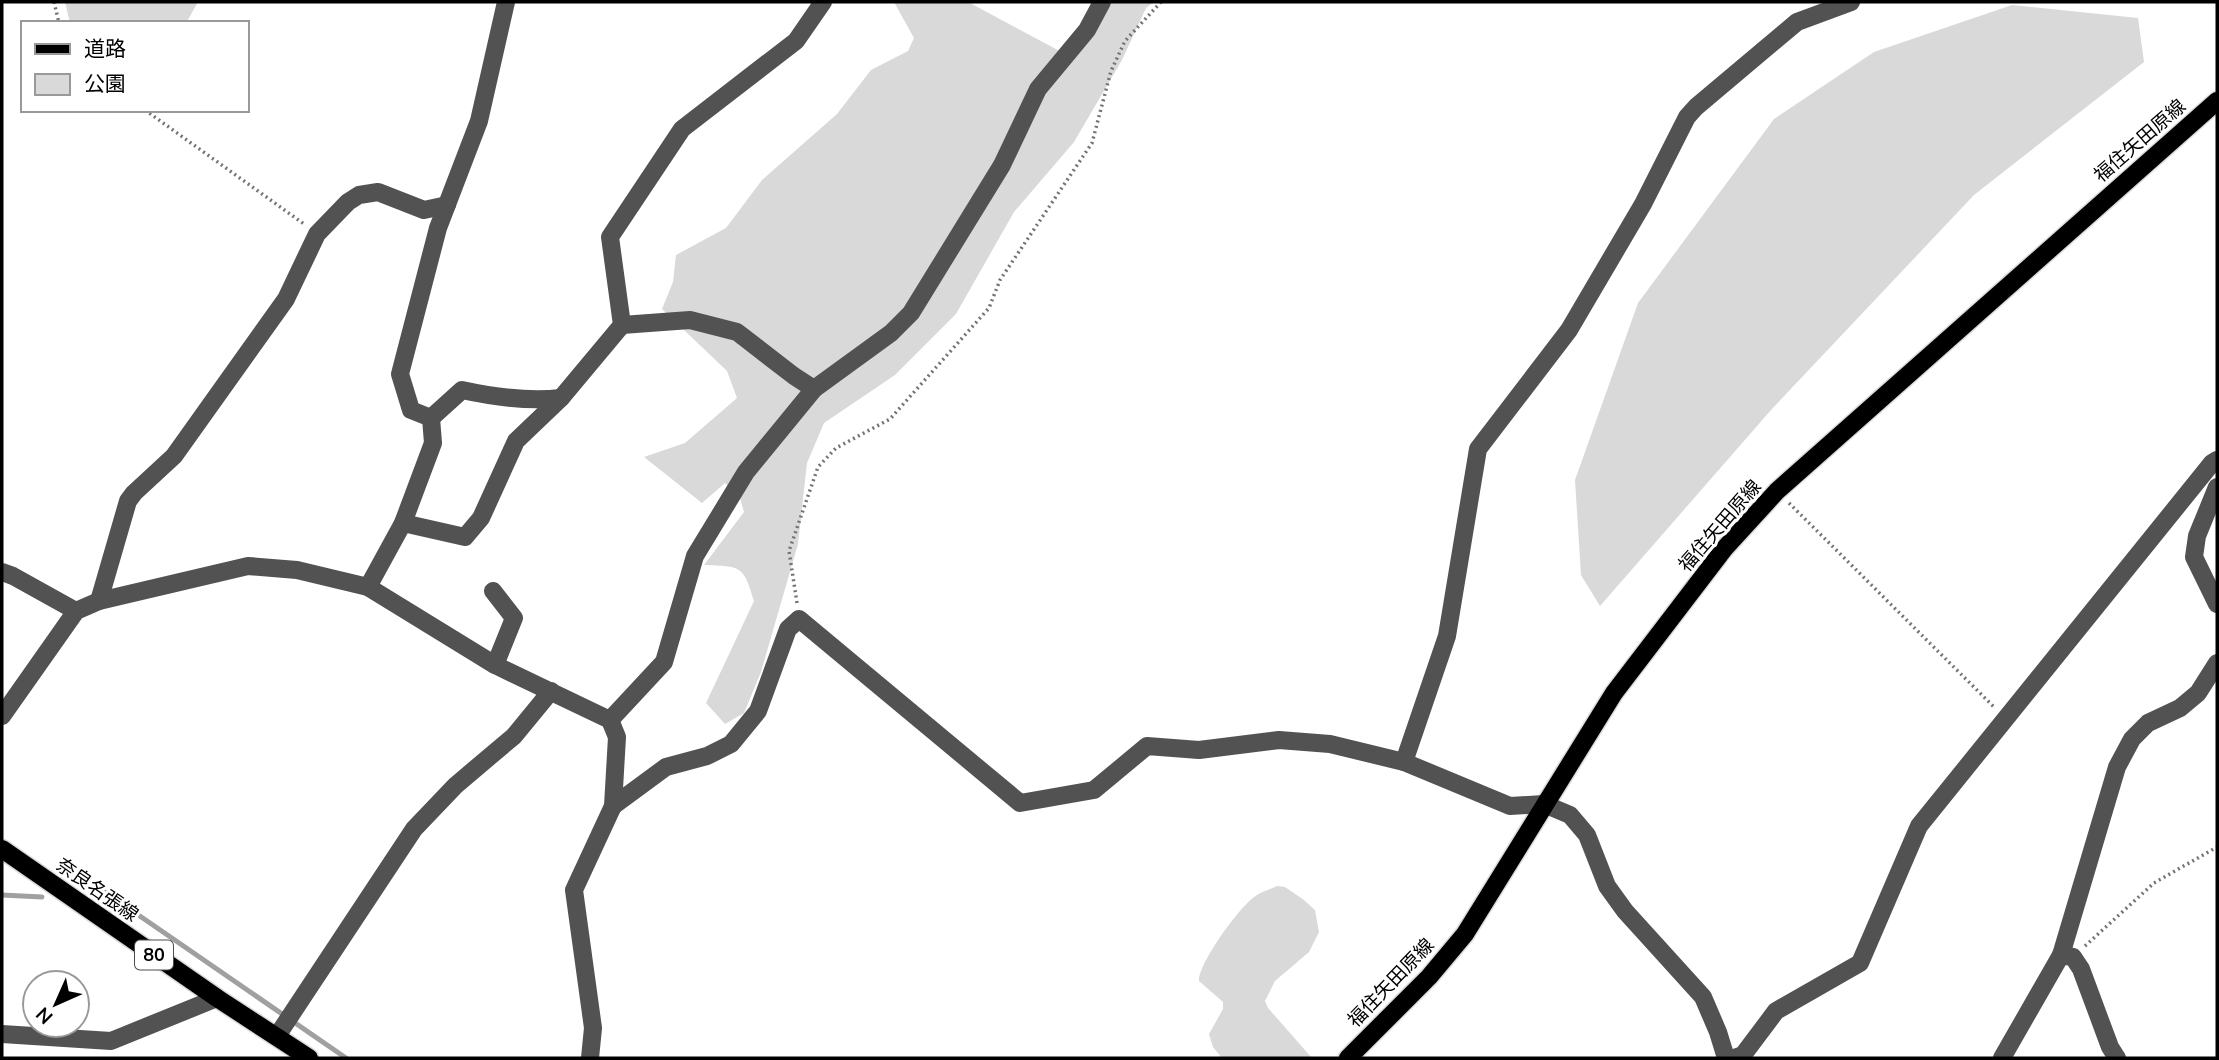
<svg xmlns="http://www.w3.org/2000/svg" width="2219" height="1060" viewBox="0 0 2219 1060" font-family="'Nunito Sans','Noto Sans JP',sans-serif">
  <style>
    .green { fill: #d9d9d9 }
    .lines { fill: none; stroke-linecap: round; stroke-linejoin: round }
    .stream { stroke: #a0a0a0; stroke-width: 5 }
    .major-casing { stroke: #dbdbdb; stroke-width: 21 }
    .path { stroke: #747474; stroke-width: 3.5; stroke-dasharray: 2 3.5; stroke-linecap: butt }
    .minor { stroke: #525252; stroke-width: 18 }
    .major { stroke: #000; stroke-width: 18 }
    .labels { text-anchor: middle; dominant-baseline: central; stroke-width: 6; stroke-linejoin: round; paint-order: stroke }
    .shield { fill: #fff; stroke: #4c4c4c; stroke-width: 2 }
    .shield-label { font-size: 18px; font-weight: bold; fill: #000 }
    .street-label { font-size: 19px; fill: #000; stroke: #fff }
  </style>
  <rect width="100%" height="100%" fill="#fff"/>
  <!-- green -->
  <g class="green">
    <polygon points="65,2 198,2 186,23 70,23"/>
    <path d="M 894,2 L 968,2 L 1067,55 L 1107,2 L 1154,2 L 1146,8 L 1122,60 L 1074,142 L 1014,212 L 956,314 L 895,375 L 824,423 L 807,463 L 798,544 L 761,672 L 744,713 L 725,724 L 706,703 L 754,601 C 743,564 741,567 704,565 L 744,512 L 740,498 L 725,483 L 702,503 L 644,457 L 685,443 L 737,398 L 727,371 L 662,309 L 673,282 L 676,255 L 726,228 L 762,180 L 837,114 L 871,70 L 908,51 L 914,38 Z"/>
    <polygon points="2012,5 2138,18 2144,62 1974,195 1771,410 1600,606 1581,575 1575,480 1638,303 1774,119 1874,52"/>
    <path d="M 1277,886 L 1285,887 L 1304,900 L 1315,910 L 1319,932 L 1309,952 L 1275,981 L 1265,1001 L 1268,1008 L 1312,1058 L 1222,1058 L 1213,1047 L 1209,1034 L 1223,1009 L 1223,1002 L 1199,981 C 1198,964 1241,904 1257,895 C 1263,891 1271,889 1277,886 Z"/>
  </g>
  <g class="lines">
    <!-- stream -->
    <g class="stream">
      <polyline points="105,892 346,1058"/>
      <polyline points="2,895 42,897"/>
    </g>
    <!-- major casing -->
    <g class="major-casing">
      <g id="major">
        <polyline points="2,849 217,998 309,1058"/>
        <polyline points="1348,1058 1429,977 1465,934 1614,693 1724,549 1777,491 2217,101"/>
      </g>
    </g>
    <!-- path -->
    <g class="path">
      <polyline points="54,2 59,23"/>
      <polyline points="145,110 304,224"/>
      <polyline points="1789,503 1994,707"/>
      <polyline points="797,603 789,551 818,467 836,448 890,419 989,308 1000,280 1092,143 1111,71 1125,41 1161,2"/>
      <polyline points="2085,946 2154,883 2217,847"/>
    </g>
    <!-- minor -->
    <g class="minor">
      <polyline points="622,325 690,320 737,332 794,376 814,389"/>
      <path d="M 431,418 L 462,390 C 494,397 528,402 561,398"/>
      <polyline points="2217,487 2197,536 2194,557 2217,604"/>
      <polyline points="403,523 465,537 481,518 516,441 561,398 622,325 610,237 682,129 796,41 823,2"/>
      <polyline points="2,572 13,576 76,611"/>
      <polyline points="368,587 403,523 433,443 431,418 411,410 400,374 438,228 479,121 506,2"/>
      <polyline points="493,591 514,618 495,665"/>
      <polyline points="99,601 128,501 134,493 174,456 286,299 317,234 348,202 359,195 378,192 424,210 447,205"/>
      <polyline points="2,716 76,611 99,601 248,566 297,570 368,587 495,665 610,720 617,737 613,806 574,890 593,1028 590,1058"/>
      <polyline points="610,720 664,662 695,556 746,472 814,389 891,333 911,313 1002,165 1038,89 1087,30 1102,2"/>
      <polyline points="1404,762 1447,636 1478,449 1569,330 1643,204 1687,117 1696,107 1797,22 1851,2"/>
      <polyline points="613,806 666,767 707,756 731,744 758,711 788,629 799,619 1020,803 1094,790 1147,746 1199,750 1279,740 1330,744 1404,762 1510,806 1544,804 1570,815 1587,835 1607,886 1625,911 1703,997 1718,1032 1726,1058"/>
      <polyline points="2061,955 2117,767 2132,739 2148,723 2180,708 2198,693 2217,663"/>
      <polyline points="2,1034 111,1041 217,998"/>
      <polyline points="277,1036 414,829 456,785 514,736 551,691"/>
      <polyline points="1734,1058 1743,1055 1776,1011 1860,963 1919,826 2212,463 2217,460"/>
      <polyline points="2002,1058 2061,955 2073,957 2081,969 2110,1047 2117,1058"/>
    </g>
    <!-- major -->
    <use href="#major" class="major"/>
  </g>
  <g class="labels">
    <!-- shield labels -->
    <rect class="shield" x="135" y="940.5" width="38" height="29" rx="5"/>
    <g class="shield-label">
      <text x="154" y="955">80</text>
    </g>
    <!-- street labels -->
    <g class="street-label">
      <text transform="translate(2140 141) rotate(-41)">福住矢田原線</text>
      <text transform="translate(1720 526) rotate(-49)">福住矢田原線</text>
      <text transform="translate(97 890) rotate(35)">奈良名張線</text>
      <text transform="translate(1391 983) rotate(-46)">福住矢田原線</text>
    </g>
  </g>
  <!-- border -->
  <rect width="2219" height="1060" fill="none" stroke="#000000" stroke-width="7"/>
  <!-- legend -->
  <rect x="21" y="21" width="228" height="91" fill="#ffffff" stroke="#999999" stroke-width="2"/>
  <rect x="35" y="44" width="35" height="10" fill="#000000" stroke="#999999" stroke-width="2"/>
  <text x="84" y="56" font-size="21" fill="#000000">道路</text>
  <rect x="35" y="74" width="35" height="21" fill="#d9d9d9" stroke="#999999" stroke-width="2"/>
  <text x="84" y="91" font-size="21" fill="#000000">公園</text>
  <!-- north arrow -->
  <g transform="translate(56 1004) rotate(225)"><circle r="33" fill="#ffffff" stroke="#999999" stroke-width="2"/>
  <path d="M0-5L12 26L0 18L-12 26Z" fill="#000000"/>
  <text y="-10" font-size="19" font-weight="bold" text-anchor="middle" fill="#000000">N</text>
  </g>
</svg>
